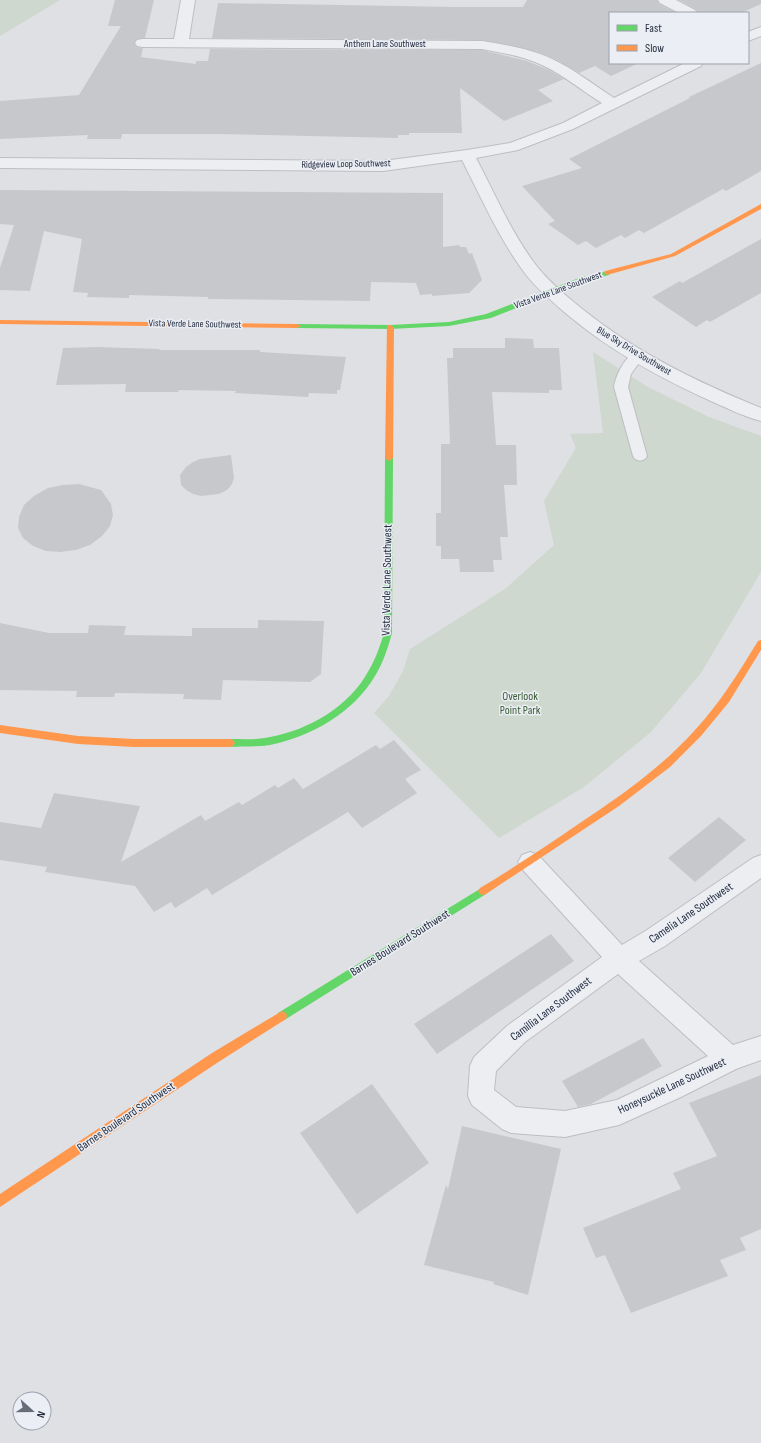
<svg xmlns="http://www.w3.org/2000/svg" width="761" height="1443" viewBox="0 0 761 1443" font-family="'Sofia Sans Condensed',sans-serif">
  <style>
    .green { fill: #ced8ce }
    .building { fill: #c7c8cc }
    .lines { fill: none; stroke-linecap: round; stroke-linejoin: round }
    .lane-casing { stroke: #bdbec2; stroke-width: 2 }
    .street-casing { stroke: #bdbec2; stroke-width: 2 }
    .lane { fill: #edeef1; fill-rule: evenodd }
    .street { fill: #edeef1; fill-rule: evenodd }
    .fast { fill: #63d668; fill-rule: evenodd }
    .slow { fill: #ff974d; fill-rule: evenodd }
    .labels { text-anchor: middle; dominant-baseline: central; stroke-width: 3; stroke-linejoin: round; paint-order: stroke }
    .far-street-label { font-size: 10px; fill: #252d3e; stroke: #ebeef5 }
    .street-label { font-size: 12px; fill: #252d3e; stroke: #ebeef5 }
    .park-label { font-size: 12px; fill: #375b31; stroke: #ebeef5 }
  </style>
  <rect width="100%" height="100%" fill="#dfe0e4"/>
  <!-- green -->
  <g class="green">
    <polygon points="0,0 60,0 0,36"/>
    <polygon points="593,352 648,387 709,417 761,436 761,572 701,673 651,732 584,787 499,838 374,713 389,696 403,671 410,649 505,589 554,545 544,501 576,448 570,434 603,433"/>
  </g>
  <!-- building -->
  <g class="building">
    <polygon points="115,0 154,0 145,38 137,39 134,42 136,47 143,48 141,57 196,64 196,61 208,61 210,49 482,50 527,61 549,70 564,79 538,90 553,101 504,121 460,88 462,133 409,133 409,135 398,135 398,138 218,134 122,134 121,139 87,139 88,135 0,139 0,101 79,95 121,26 108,26"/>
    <polygon points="527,0 657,0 659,4 676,13 610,13 610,63 639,63 611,76 595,66 579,73 555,59 537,52 482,40 212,38 218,3 457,7 523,7"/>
    <polygon points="679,0 761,0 761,4 741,13 698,13 696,9"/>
    <polygon points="761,63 761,171 726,191 723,189 644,233 639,230 625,238 621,235 596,248 586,241 578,245 548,224 555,221 522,186 582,168 569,159 690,98 689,97"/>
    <polygon points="0,190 443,193 443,247 459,245 460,247 466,247 469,254 472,253 482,280 469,293 432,296 432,294 420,295 416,283 371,282 370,301 208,299 208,297 129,295 129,298 87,297 88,293 73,292 82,239 44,231 30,291 0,290 0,268 14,225 0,224"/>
    <polygon points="761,239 761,293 710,322 707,320 696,327 652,297 680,281 682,283"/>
    <polygon points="505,338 533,339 534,348 559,348 562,390 549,390 549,393 492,392 496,445 516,445 517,485 504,485 508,537 500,537 502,560 493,560 494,572 460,572 459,559 441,559 441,546 436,546 436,513 441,513 441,444 450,444 447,358 453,358 453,348 505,348"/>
    <polygon points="97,347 160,349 159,350 260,350 260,352 346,357 340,390 337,390 337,394 309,393 308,397 235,393 236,391 179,390 178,392 125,392 126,384 56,385 63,348"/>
    <polygon points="231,455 234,478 232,484 227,490 219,494 201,496 193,494 186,490 181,485 180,475 186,467 193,462 200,459"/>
    <polygon points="79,484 101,490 111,504 113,515 110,526 102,536 90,545 76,550 60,552 46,551 33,546 23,538 18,528 19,517 24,505 34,496 48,488 63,485"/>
    <polygon points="258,620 324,621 321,674 310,682 223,680 221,700 183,699 184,694 115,693 114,697 76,697 77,691 0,690 0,623 49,633 88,633 89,625 126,626 124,635 192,636 192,628 258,628"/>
    <polygon points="394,740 421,770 405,779 417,793 362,828 348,812 212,895 207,888 175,908 171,902 154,912 135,886 45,872 47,867 0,860 0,822 41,828 54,793 140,806 121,862 201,815 205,821 239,802 242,805 275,785 278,788 294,778 303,789 376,745 380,749"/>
    <polygon points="719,817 746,840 695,882 668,858"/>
    <polygon points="551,934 574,961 437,1054 414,1024"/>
    <polygon points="643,1038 662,1066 591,1104 578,1107 562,1081"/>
    <polygon points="761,1075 761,1229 740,1238 746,1250 720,1260 728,1276 631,1313 605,1255 596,1258 583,1228 681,1189 673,1173 717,1156 689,1103"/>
    <polygon points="372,1084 429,1163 357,1214 300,1133"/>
    <polygon points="462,1126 561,1149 528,1295 493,1284 494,1282 424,1265 446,1185 448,1189"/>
  </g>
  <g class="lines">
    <!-- lane casing -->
    <g class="lane-casing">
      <path id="lane" d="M 638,352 L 643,353 L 644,356 L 631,374 L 628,387 L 647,456 L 645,459 L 640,461 L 635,459 L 633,456 L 614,387 C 616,375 625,355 638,352 Z"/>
    </g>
    <!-- street casing -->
    <g class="street-casing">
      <g id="street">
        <path d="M 181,0 L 195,0 L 189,39 L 482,41 C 506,45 531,49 554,60 C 575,70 594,85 614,98 L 685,63 L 703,63 L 701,66 L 573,129 L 518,150 L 476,158 C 495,194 511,232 535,264 C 548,281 565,295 581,308 C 635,352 697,382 761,408 L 761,421 C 745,417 729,409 713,402 C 662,379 612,352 569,316 C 554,303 539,291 527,276 C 500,241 482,199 462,160 L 383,171 L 0,168 L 0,158 L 383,161 L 467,150 L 510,143 L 563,123 L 602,103 C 582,91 564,75 542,65 C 523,56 503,53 482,49 L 142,47 L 137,46 L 135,43 L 137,40 L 142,39 L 174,39 Z"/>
        <polygon points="658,0 676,0 695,10 697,13 679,13 660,3"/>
        <polygon points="761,27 761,36 748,41 748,32"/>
        <path d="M 530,852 L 538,855 L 622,945 L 647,930 L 753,858 L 761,855 L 761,878 L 665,946 L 639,961 L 733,1045 L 761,1036 L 761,1060 L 736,1069 L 681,1097 L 619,1125 L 565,1137 L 511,1133 L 502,1129 L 472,1105 L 468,1096 L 470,1066 L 474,1057 L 507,1026 L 602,957 L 522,869 L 518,862 L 522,855 ZM 618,974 L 708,1056 L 617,1100 L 565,1111 L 516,1107 L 494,1090 L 496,1071 L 525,1042 Z"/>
      </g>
    </g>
    <!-- lane -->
    <use href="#lane" class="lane"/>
    <!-- street -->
    <use href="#street" class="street"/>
    <!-- fast -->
    <g class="fast">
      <polygon points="607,271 610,273 609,275 583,282 491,318 449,326 390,329 297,328 293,326 297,324 390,325 449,322 486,314 579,278"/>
      <path d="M 389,455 L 393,458 L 392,633 C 388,648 383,663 375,676 C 353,713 312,736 270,745 C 257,747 243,746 230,747 L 227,746 L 225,743 L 227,740 L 230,739 C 243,739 257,740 270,737 C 309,730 350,706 369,670 C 376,658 380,646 384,633 L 385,458 Z"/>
      <polygon points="483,887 486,888 488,891 486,894 286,1019 282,1021 278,1019 277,1016 278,1013"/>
    </g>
    <!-- slow -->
    <g class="slow">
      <polygon points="761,204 761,209 675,256 607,275 604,273 605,271 671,254"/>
      <polygon points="0,320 297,324 301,326 297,328 0,324"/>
      <polygon points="387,325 390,325 394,327 393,458 389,461 385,458"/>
      <path d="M 761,640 L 761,650 L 729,702 L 701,736 L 670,767 L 619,806 L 486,894 L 483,895 L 480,894 L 478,891 L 480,888 C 513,868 545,847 577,825 C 619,797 661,768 695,730 C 720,703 739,672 758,641 Z"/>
      <polygon points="0,725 78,736 134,739 230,739 233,740 235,743 233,746 230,747 134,747 78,744 0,733"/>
      <polygon points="282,1011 286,1013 287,1016 286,1019 220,1061 0,1207 0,1194 212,1053"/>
    </g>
  </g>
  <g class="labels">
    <!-- far-street labels -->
    <g class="far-street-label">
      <text x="385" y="44">Anthem Lane Southwest</text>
      <text transform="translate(346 164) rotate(-1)">Ridgeview Loop Southwest</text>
      <text transform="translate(558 290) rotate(-20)">Vista Verde Lane Southwest</text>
      <text transform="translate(195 324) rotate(1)">Vista Verde Lane Southwest</text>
      <text transform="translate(634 351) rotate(31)">Blue Sky Drive Southwest</text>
    </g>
    <!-- street labels -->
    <g class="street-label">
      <text transform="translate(387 580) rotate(-89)">Vista Verde Lane Southwest</text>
      <text transform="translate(691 913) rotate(-34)">Camelia Lane Southwest</text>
      <text transform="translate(400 943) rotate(-32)">Barnes Boulevard Southwest</text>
      <text transform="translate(551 1009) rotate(-37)">Camillia Lane Southwest</text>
      <text transform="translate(672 1086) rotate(-25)">Honeysuckle Lane Southwest</text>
      <text transform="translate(126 1117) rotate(-34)">Barnes Boulevard Southwest</text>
    </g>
    <!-- park labels -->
    <g class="park-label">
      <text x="520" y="696">Overlook<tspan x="520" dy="14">Point Park</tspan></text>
    </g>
  </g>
  <!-- legend -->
  <rect x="609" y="12" width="140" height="52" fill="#ebeef5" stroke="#9ca1ac"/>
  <rect x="617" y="25" width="20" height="6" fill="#63d668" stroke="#9ca1ac"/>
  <text x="645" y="32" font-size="12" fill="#252d3e">Fast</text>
  <rect x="617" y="45" width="20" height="6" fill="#ff974d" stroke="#9ca1ac"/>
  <text x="645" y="52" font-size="12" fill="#252d3e">Slow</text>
  <!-- north arrow -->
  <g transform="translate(32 1411) rotate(111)"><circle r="19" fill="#ebeef5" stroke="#9ca1ac"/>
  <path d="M0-3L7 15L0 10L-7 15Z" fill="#666c78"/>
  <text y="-6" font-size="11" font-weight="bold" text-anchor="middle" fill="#252d3e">N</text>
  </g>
</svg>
